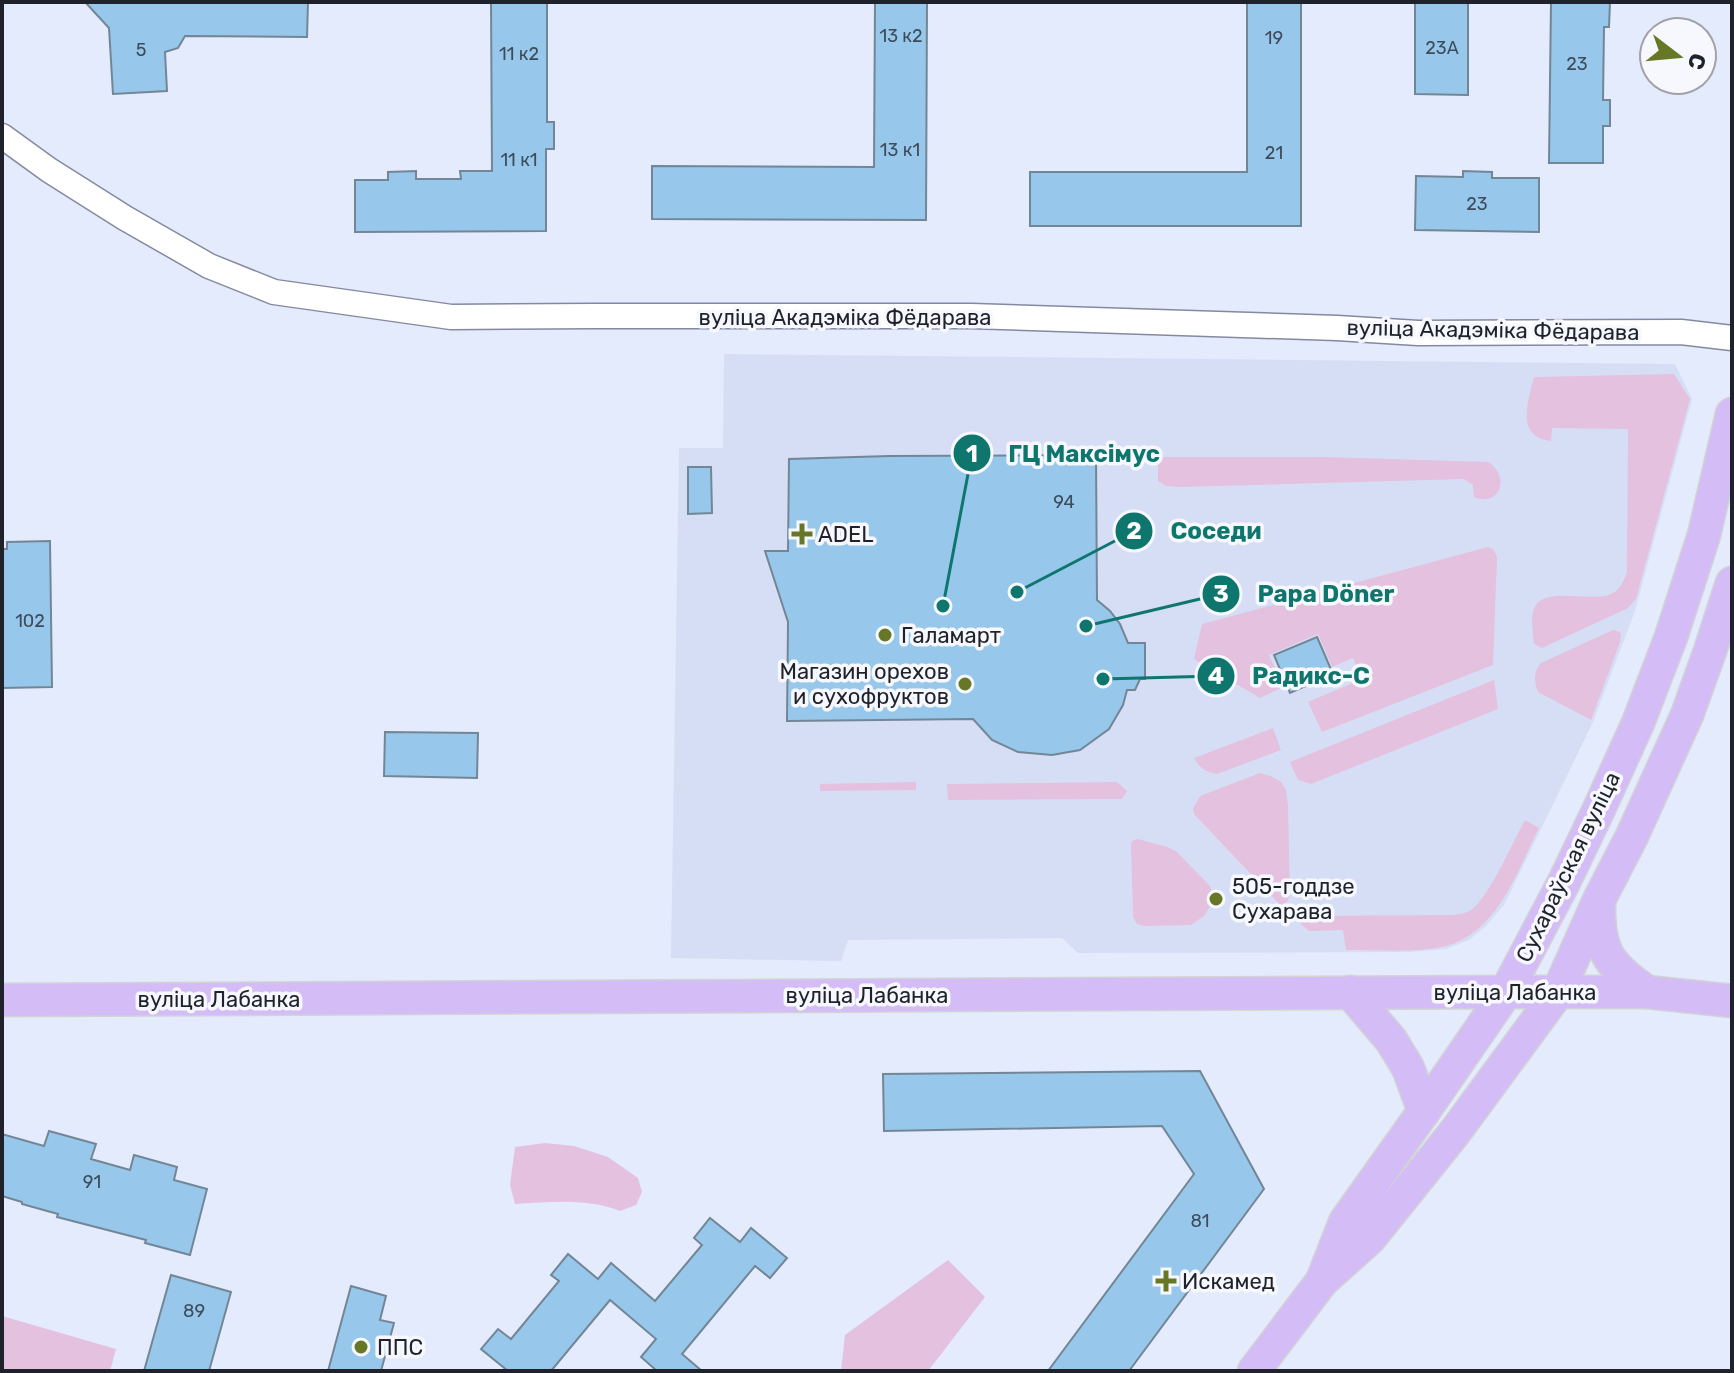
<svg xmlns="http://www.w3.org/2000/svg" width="1734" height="1373" viewBox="0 0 1734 1373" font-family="Rubik,sans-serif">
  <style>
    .built { fill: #d6def6 }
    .green { fill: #e4c1de }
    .building { fill: #97c8ec; stroke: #738696; stroke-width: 2 }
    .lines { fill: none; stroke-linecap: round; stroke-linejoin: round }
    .minor-casing { stroke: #838a9f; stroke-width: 27 }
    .major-casing { stroke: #d2d3d4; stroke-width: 35 }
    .minor { stroke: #fff; stroke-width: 24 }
    .major { stroke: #d4bdf7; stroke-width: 32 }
    .poi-dot { fill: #667826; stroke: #f7f8fd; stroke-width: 3 }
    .labels { text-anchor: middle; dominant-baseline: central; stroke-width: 7; stroke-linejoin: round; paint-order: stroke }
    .number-label { font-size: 18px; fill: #3d4c5a }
    .street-label { font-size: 22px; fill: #1f222a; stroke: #f7f8fd }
    .poi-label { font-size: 22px; fill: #1f222a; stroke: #f7f8fd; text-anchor: start }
    .leader { fill: none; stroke: #0f766e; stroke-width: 3 }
    .callout-dot { fill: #0f766e; stroke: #f7f8fd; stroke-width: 3 }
    .mark-label { font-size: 24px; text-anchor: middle; font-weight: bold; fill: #fff }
    .callout-label { font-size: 24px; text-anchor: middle; font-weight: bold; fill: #0f766e; stroke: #f7f8fd; stroke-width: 7; stroke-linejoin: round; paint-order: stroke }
  </style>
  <rect width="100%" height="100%" fill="#e4ebfd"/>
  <!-- built -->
  <polygon class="built" points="724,354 1675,364 1692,399 1635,611 1593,722 1504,905 1485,927 1469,940 1446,949 1410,952 1078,953 1062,938 848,940 841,961 671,958 679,448 723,448"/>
  <!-- green -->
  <g class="green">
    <path d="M 1674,374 L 1690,399 L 1636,599 L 1628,608 L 1542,648 L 1534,644 C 1533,634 1531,621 1533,612 C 1540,582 1593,605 1613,593 C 1621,589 1624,580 1627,572 L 1628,429 L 1552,428 L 1551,441 C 1515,437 1528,402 1534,377 Z"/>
    <path d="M 1158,457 L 1324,457 L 1488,462 C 1511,476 1500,508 1474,497 L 1473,485 L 1464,479 L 1180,487 L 1166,486 L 1158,481 Z"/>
    <polygon points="1488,547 1494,550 1497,557 1493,665 1322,732 1308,702 1362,679 1353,658 1332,667 1318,634 1269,655 1283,687 1260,698 1194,659 1202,624"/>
    <path d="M 1613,630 L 1620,632 L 1621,636 L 1620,642 L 1591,720 L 1538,692 C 1534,681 1533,672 1541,663 Z"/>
    <polygon points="1494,680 1498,709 1311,784 1298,780 1290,762"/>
    <path d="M 1273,728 L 1281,750 L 1217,774 C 1205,772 1200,768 1194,758 Z"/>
    <polygon points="1260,773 1271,776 1281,782 1286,790 1288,806 1290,896 1283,908 1194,814 1193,809 1200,796"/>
    <polygon points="916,782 916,790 820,791 820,784"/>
    <polygon points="1117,782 1127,791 1122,799 948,800 947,784"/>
    <path d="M 1525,820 L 1539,828 C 1517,871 1498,932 1446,946 C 1420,953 1374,950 1346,950 L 1343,930 L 1309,931 L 1295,919 L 1306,916 L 1452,915 C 1458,914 1465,914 1471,910 C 1488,899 1514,840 1525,820 Z"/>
    <polygon points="1138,839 1167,847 1177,852 1210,886 1213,895 1211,905 1204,916 1191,925 1144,926 1137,924 1133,917 1131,843 1134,840"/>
    <path d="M 545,1143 L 574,1146 L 608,1157 L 638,1178 L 642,1192 L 636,1205 L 620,1211 C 588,1198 549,1202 515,1204 L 510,1185 L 515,1147 Z"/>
    <polygon points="948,1260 985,1297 928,1371 841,1371 845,1335"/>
    <polygon points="2,1316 116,1349 110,1371 2,1371"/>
  </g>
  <!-- building -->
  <g class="building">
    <polygon points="85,2 308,2 307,37 185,36 178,48 165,52 167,91 113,94 109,28"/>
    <polygon points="491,2 547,2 547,122 554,122 554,149 546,149 546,231 355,232 355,180 388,180 388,172 416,171 416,179 461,179 460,171 492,171"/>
    <polygon points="875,2 927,2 926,220 652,219 652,166 874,167"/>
    <polygon points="1247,2 1301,2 1301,226 1030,226 1030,172 1247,172"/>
    <polygon points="1415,2 1468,2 1468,95 1415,94"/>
    <polygon points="1551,2 1610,2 1609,27 1604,27 1603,100 1610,100 1610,126 1603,126 1603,163 1549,163"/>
    <polygon points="1463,171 1492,172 1492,178 1539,178 1539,232 1415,230 1416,176 1463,177"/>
    <polygon points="1096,455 1097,600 1110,611 1120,624 1128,643 1145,643 1145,679 1140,679 1135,690 1127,690 1123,705 1109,729 1080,750 1052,755 1018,752 992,740 973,719 787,721 788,622 765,551 788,551 789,459 889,456"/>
    <polygon points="688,467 711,467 712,513 688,514"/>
    <polygon points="50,541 52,687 2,688 2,549 7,549 7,542"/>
    <polygon points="1317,637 1333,674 1290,693 1274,655"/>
    <polygon points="385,732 478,733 477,778 384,776"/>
    <polygon points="1200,1071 1264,1189 1129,1371 1048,1371 1194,1174 1162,1126 884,1131 883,1074"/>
    <polygon points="49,1131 96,1144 91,1159 130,1170 134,1155 177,1167 174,1180 207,1189 190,1255 145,1243 146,1240 57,1217 58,1214 22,1204 22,1202 2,1196 2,1134 44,1146"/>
    <polygon points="710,1218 740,1242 751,1228 787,1258 770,1278 755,1266 682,1354 702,1371 657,1371 641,1357 656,1339 610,1300 551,1371 508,1371 481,1349 498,1329 511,1339 559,1281 551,1275 568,1254 598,1279 611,1263 655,1301 702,1245 694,1238"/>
    <polygon points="171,1275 231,1292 209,1371 144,1371"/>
    <polygon points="351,1286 386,1296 380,1320 394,1323 381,1371 328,1371"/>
  </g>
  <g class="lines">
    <!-- minor casing -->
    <g class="minor-casing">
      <polyline id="minor" points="2,136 49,170 125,218 209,266 274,292 451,317 594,316 971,316 1337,328 1418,333 1681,332 1732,338"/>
    </g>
    <!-- major casing -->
    <g class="major-casing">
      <g id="major">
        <path d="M 1599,903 C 1598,951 1608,965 1647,992"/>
        <polyline points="1350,992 1391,1040 1408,1068 1424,1111"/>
        <polyline points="2,1000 1506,992 1647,992 1732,1001"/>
        <polyline points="1322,1281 1345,1222 1424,1111 1506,992 1564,882 1599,809 1638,723 1671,637 1704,535 1732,414"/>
        <polyline points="1254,1371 1322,1281 1369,1239 1386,1218 1455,1132 1558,992 1599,900 1632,836 1687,715 1710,651 1732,583"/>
      </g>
    </g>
    <!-- minor -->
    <use href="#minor" class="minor"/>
    <!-- major -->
    <use href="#major" class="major"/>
  </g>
  <!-- markers -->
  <g class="poi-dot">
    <path d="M798 522h8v8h8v8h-8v8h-8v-8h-8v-8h8z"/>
    <circle cx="885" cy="635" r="8"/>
    <circle cx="965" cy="684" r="8"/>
    <circle cx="1216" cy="899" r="8"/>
    <path d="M1162 1269h8v8h8v8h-8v8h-8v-8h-8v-8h8z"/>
    <circle cx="361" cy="1347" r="8"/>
  </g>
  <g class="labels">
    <!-- number labels -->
    <g class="number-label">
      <text x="901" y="36">13 к2</text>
      <text x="1274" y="38">19</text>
      <text x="1442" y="48">23А</text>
      <text x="141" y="50">5</text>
      <text x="519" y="54">11 к2</text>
      <text x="1577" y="64">23</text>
      <text x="900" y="150">13 к1</text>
      <text x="1274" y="153">21</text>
      <text x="519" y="160">11 к1</text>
      <text x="1477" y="204">23</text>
      <text x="1064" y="502">94</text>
      <text x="30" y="621">102</text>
      <text x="92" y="1182">91</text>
      <text x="1200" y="1221">81</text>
      <text x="194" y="1311">89</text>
    </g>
    <!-- street labels -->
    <g class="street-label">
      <text x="845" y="317">вуліца Акадэміка Фёдарава</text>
      <text transform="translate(1493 330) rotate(1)">вуліца Акадэміка Фёдарава</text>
      <text transform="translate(1568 867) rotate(-64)">Сухараўская вуліца</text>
      <text x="1515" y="992">вуліца Лабанка</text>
      <text x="867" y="995">вуліца Лабанка</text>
      <text x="219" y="999">вуліца Лабанка</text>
    </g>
    <!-- poi labels -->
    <g class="poi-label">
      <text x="818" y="534">ADEL</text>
      <text x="901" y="635">Галамарт</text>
      <text x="949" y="671" text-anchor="end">Магазин орехов<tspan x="949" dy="25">и сухофруктов</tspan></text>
      <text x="1232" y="886">505-годдзе<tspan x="1232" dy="25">Сухарава</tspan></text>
      <text x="1182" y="1281">Искамед</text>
      <text x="377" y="1347">ППС</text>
    </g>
  </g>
  <!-- callouts -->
  <path class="leader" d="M943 606L972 453M1017 592L1134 531M1086 626L1221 594M1103 679L1216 676"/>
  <g class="callout-dot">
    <circle cx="943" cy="606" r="8"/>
    <circle cx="1017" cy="592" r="8"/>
    <circle cx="1086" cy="626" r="8"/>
    <circle cx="1103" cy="679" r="8"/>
    <circle cx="972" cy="453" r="20"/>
    <circle cx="1134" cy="531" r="20"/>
    <circle cx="1221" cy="594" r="20"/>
    <circle cx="1216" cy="676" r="20"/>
  </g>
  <g class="mark-label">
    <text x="972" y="462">1</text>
    <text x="1134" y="539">2</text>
    <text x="1221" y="602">3</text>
    <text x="1216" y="684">4</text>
  </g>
  <g class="callout-label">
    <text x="1084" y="462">ГЦ Максімус</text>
    <text x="1216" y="539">Соседи</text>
    <text x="1326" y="602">Papa Döner</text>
    <text x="1311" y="684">Радикс-С</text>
  </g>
  <!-- border -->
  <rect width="1734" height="1373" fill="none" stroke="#1f222a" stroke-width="8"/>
  <!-- north arrow -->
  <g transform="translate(1678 56) rotate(106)"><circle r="38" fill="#f7f8fd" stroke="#a1a2a9" stroke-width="2"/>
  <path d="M0-6L14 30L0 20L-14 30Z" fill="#667826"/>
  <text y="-12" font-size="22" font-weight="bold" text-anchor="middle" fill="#1f222a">С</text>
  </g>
</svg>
